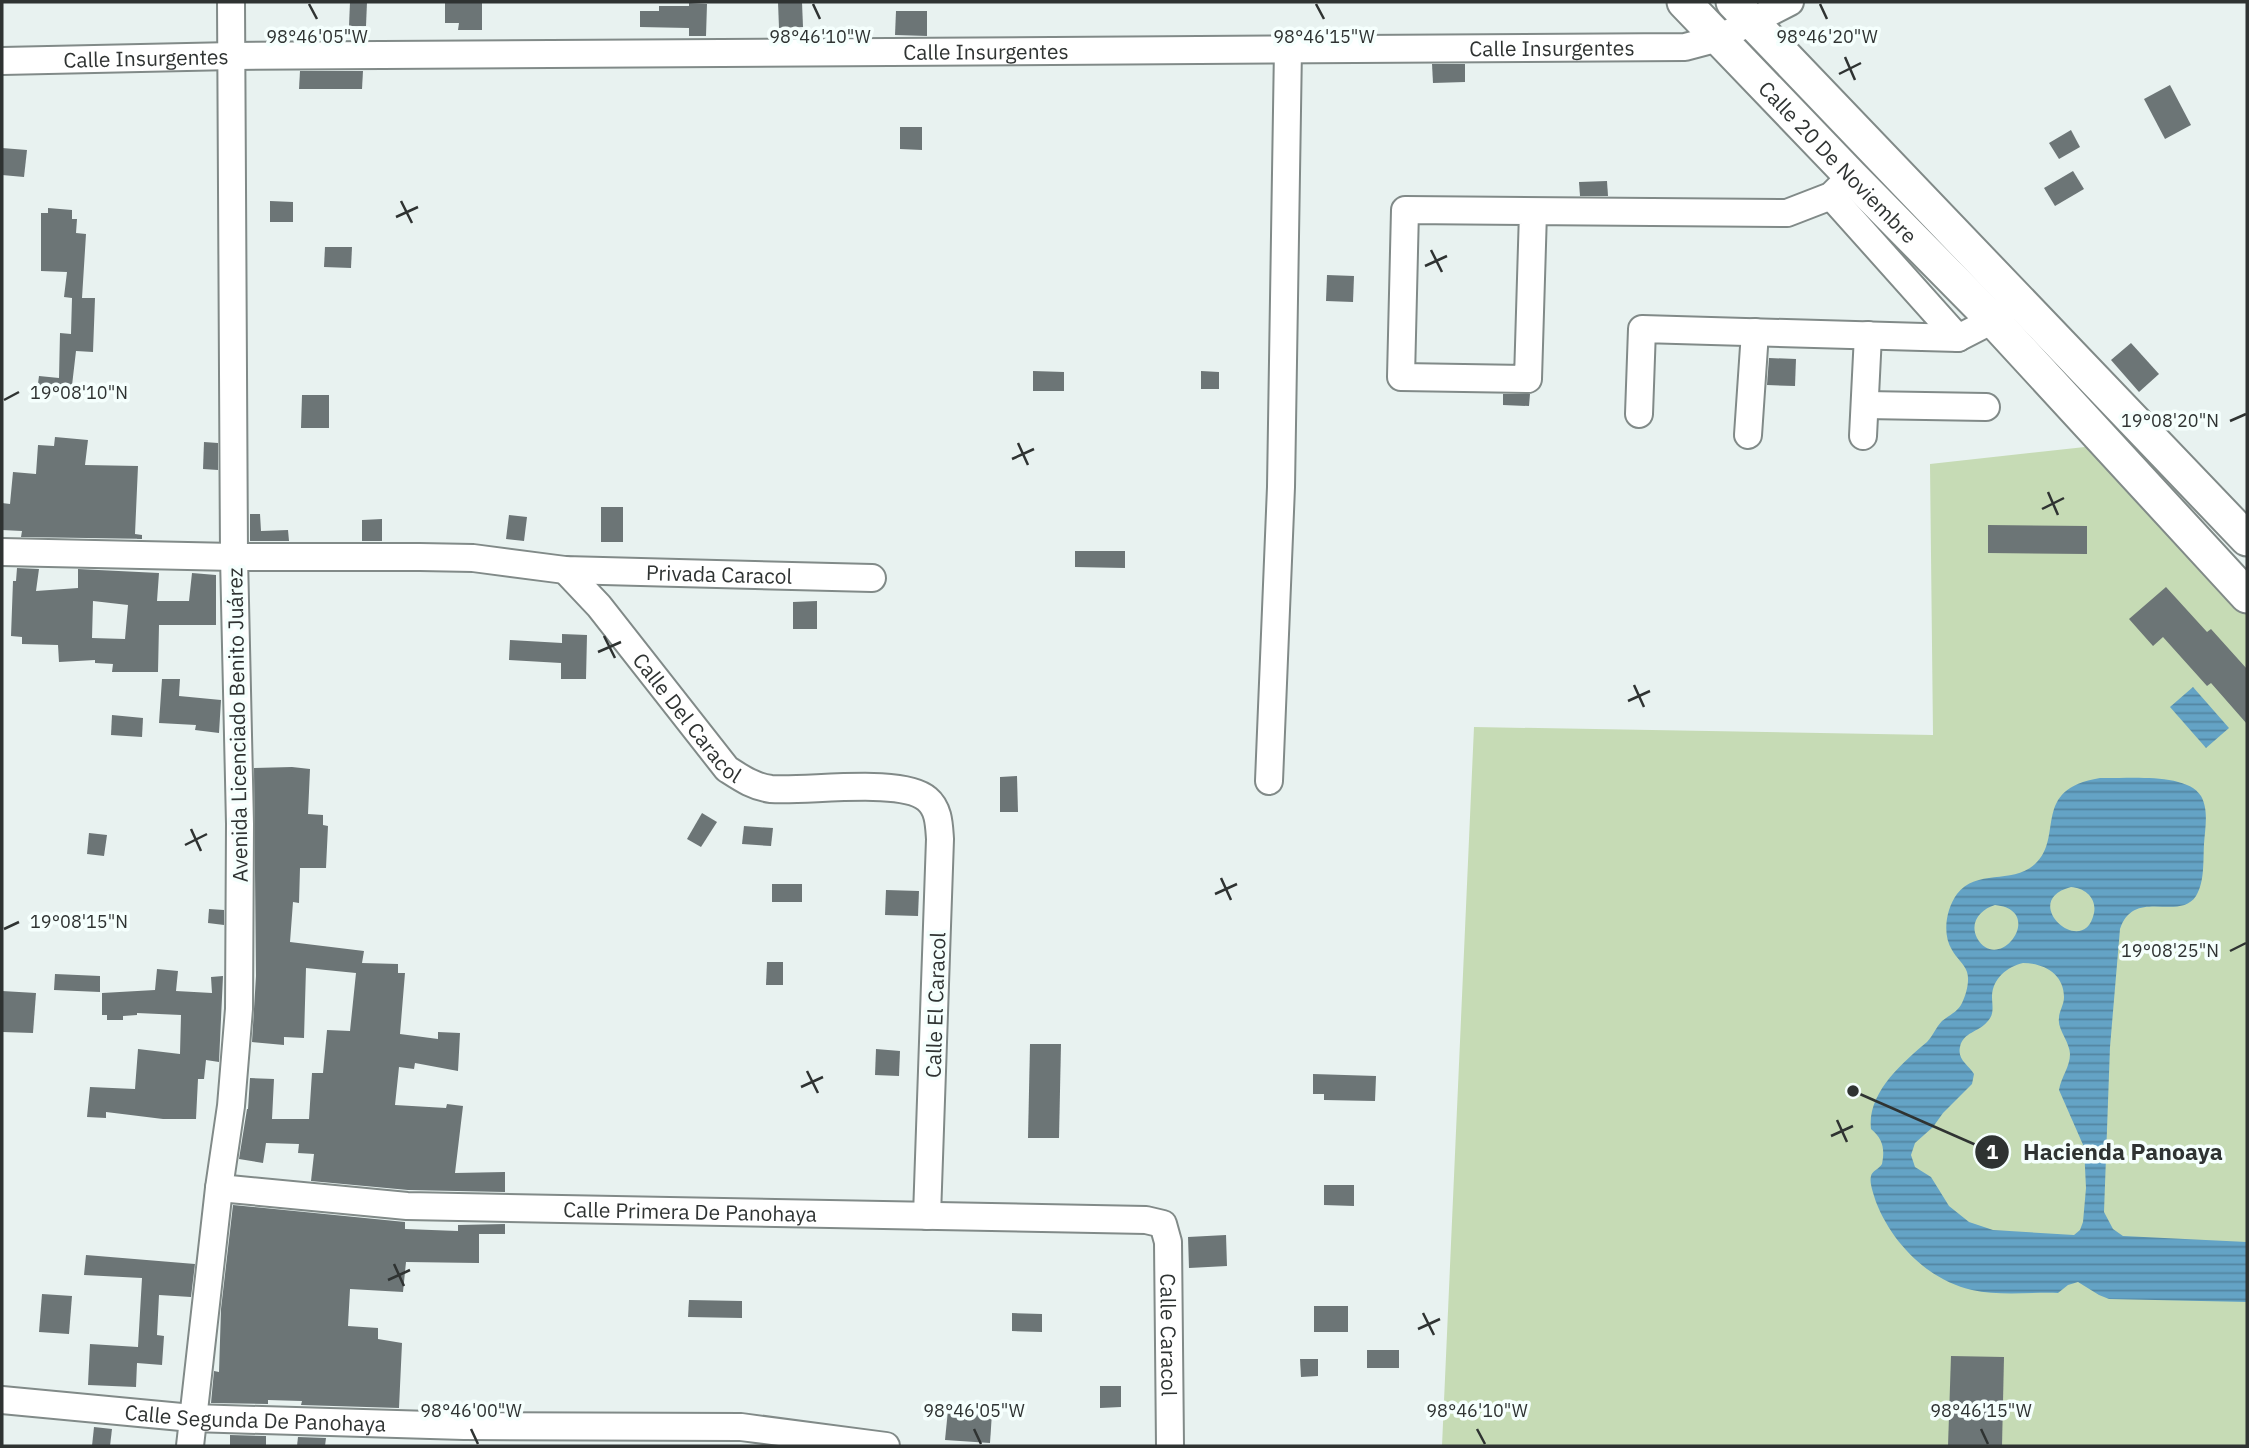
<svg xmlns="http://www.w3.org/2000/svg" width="2249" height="1448" viewBox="0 0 2249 1448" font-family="'IBM Plex Sans',sans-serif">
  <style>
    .green { fill: #c6dbb5 }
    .water { fill: url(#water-rules); fill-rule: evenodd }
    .building { fill: #6c7576; fill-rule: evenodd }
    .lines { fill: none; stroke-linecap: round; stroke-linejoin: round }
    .minor-casing { stroke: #818a88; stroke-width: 30 }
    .major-casing { stroke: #818a88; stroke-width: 37 }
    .minor { stroke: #fff; stroke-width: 26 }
    .major { stroke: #fff; stroke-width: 33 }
    .ticks { fill: none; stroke: #2f3332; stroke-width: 2.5 }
    .labels { text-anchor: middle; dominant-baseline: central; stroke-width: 7; stroke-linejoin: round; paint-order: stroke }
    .street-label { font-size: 21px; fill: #2f3332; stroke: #f5fffd }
    .ticks-label { font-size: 18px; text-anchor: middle; fill: #2f3332; stroke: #f5fffd; stroke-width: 7; stroke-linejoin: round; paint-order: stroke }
    .leader { fill: none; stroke: #2f3332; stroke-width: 2.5 }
    .callout-dot { fill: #2f3332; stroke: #f5fffd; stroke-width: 2.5 }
    .mark-label { font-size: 21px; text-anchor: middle; font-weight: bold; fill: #fff }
    .callout-label { font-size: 23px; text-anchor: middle; font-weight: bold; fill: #2f3332; stroke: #f5fffd; stroke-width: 7; stroke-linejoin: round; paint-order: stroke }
  </style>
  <defs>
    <pattern id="water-rules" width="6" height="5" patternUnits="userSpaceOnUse" patternTransform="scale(1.75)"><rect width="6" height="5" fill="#64a3c5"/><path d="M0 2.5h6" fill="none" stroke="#5385a1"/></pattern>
  </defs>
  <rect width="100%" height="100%" fill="#e8f2f0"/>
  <!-- green -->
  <polygon class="green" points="2094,446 2247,613 2247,1446 1442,1446 1474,727 1933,735 1930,464"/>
  <!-- water -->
  <g class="water">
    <polygon points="2193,687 2229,728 2206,748 2170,707"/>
    <path d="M 2100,778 C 2125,779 2186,772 2201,796 C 2209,810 2205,829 2204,844 C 2203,859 2205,882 2196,896 C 2179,922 2134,887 2120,929 L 2110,1047 L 2104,1212 L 2113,1229 L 2123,1236 L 2247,1242 L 2247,1302 L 2109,1299 L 2099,1295 L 2078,1282 L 2068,1285 L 2058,1293 C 2031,1292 1999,1296 1972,1290 C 1928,1280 1892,1243 1876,1202 C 1874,1195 1869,1183 1871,1176 C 1872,1171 1879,1169 1882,1164 C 1885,1149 1883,1139 1871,1129 C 1867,1093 1902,1063 1927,1042 C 1933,1036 1936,1027 1942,1021 C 1949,1015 1958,1012 1962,1003 C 1966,995 1970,981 1967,972 C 1964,963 1956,958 1952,950 C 1942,934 1946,909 1957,894 C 1977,868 2012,885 2035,864 C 2065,837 2030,789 2100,778 ZM 2071,887 C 2085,888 2097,898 2094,913 C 2084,961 2017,901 2071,887 ZM 1995,905 C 2047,910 1999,976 1977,938 C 1969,922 1981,909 1995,905 ZM 2023,963 C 2044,963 2064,974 2064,997 C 2064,1005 2059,1011 2059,1018 C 2057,1029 2070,1042 2070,1054 C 2070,1067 2061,1077 2059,1090 L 2084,1147 L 2086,1188 L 2083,1222 L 2080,1230 L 2074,1235 L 1993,1230 L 1969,1222 L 1949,1206 L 1931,1177 L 1915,1167 L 1911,1155 L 1915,1143 L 1933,1127 L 1943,1113 L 1972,1084 L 1974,1074 C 1969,1065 1957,1060 1960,1047 C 1963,1032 1979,1032 1987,1022 C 1995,1014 1992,1006 1992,996 C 1993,978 2007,967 2023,963 Z"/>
  </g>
  <!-- building -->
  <g class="building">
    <polygon points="350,2 367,2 366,26 349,26"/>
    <polygon points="445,2 482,2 482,30 458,30 459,23 445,23"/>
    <polygon points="778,2 802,2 803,27 779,28"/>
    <polygon points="689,3 707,4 706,36 689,36 689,28 640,27 640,11 659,11 659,6 689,6"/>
    <polygon points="896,11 927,11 927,36 895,35"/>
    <polygon points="1432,64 1465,64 1465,82 1433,83"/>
    <polygon points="300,71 363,71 362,89 299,89"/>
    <polygon points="2170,85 2191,125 2165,139 2144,99"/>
    <polygon points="900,127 922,127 922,150 900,149"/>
    <polygon points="2071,130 2080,147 2059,159 2049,143"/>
    <polygon points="2,148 27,150 24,177 2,175"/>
    <polygon points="2073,171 2084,189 2055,206 2044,188"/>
    <polygon points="1607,181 1608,196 1580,196 1579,182"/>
    <polygon points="270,201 293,202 293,222 270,222"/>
    <polygon points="48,208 72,210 72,219 77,219 76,233 86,234 82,298 95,298 93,352 76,351 71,394 68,395 37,391 39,376 59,378 60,333 71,334 72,298 64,297 67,272 41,271 41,213 48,213"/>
    <polygon points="325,247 352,247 351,268 324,267"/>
    <polygon points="1327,275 1354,276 1353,302 1326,301"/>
    <polygon points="2131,343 2159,374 2139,392 2111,360"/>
    <polygon points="1769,358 1796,359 1795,386 1767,385"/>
    <polygon points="1033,371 1064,372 1064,391 1033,391"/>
    <polygon points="1201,371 1219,372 1219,389 1201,389"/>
    <polygon points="1503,394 1530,394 1529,406 1503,405"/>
    <polygon points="302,395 329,395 329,428 301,428"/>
    <polygon points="55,437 88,440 85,465 138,466 135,534 142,535 142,539 153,539 21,537 22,531 2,530 2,503 10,504 13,472 36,474 38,445 54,446"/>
    <polygon points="204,442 218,443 218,470 203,469"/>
    <rect x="601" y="507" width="22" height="35"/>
    <polygon points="250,514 260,514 261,531 288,530 289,541 250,541"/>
    <polygon points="509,515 527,517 524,541 506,539"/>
    <polygon points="382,519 382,541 362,541 362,520"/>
    <polygon points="1988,525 2087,526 2087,554 1988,553"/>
    <polygon points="1075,551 1125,551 1125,568 1075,567"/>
    <path d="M 17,568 L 39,569 L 36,591 L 78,588 L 78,569 L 159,573 L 157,601 L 189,601 L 192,573 L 216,575 L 216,625 L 159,625 L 158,672 L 112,672 L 113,664 L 95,663 L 95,660 L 59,662 L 58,645 L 22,644 L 22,637 L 11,636 L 13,581 L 16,581 ZM 93,601 L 128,605 L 125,639 L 92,638 Z"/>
    <polygon points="2166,587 2207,632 2211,629 2247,669 2247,724 2211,683 2207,686 2163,637 2153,646 2129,619"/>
    <polygon points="817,601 817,629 793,629 793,602"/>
    <polygon points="562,634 587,635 586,679 561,679 561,663 509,660 510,640 562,643"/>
    <polygon points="162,679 180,679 179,696 221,700 219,733 195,730 196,725 159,723"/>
    <polygon points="112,715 143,718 142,737 111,735"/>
    <polygon points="292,767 310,769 308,814 323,815 323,825 328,826 326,868 300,868 299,903 293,902 290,942 364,951 362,963 398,964 398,973 405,973 400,1034 438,1039 438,1032 460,1033 458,1071 415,1063 414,1069 399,1067 395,1105 446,1108 447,1104 463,1106 455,1173 505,1172 505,1192 408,1190 311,1181 314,1154 298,1153 299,1144 266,1143 263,1163 239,1159 247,1109 248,1109 250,1078 274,1079 272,1119 309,1119 312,1073 323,1073 327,1030 350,1031 356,973 306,968 304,1038 284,1037 284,1045 252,1042 256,976 254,768"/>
    <polygon points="1017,776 1018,812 1000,812 1000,777"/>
    <polygon points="702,813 717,822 701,847 687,839"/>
    <polygon points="744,826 773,828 771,846 742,844"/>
    <polygon points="89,833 107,835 104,856 87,854"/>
    <rect x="772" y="884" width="30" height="18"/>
    <polygon points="886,890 919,891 918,916 885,915"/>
    <polygon points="209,909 224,910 224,925 208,923"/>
    <polygon points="767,962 783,962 783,985 766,985"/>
    <polygon points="157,969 178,971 176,991 212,993 211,977 223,976 219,1062 206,1060 204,1079 198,1079 196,1119 163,1119 106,1112 106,1118 87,1117 90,1087 135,1089 138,1049 180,1054 181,1015 137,1013 137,1015 123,1016 123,1020 107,1020 107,1015 102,1015 102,993 155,990"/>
    <polygon points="55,974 100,976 100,992 54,990"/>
    <polygon points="2,991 36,993 33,1033 2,1032"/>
    <polygon points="1030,1044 1061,1044 1059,1138 1028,1138"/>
    <polygon points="876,1049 900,1051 899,1076 875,1075"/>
    <polygon points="1313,1074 1376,1076 1375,1101 1324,1100 1324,1094 1313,1094"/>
    <polygon points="1324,1185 1354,1185 1354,1206 1324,1205"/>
    <polygon points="233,1205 405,1222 405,1229 458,1231 458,1225 505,1224 505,1234 479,1234 479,1228 479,1263 406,1262 403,1292 350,1289 348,1326 378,1328 378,1339 402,1343 399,1408 301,1405 302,1401 268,1400 268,1404 211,1403 214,1371 219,1372 221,1309"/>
    <polygon points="1226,1235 1227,1266 1189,1268 1188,1237"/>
    <polygon points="86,1255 195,1264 191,1297 159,1295 157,1335 164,1336 162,1365 137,1363 136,1387 88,1385 90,1344 138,1347 142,1278 84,1275"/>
    <polygon points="42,1294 72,1296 69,1334 39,1332"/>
    <polygon points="689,1300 742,1301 742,1318 688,1317"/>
    <rect x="1314" y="1306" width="34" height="26"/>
    <polygon points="1012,1313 1042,1314 1042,1332 1012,1331"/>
    <rect x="1367" y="1350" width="32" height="18"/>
    <polygon points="1951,1356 2004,1357 2002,1446 1948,1446"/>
    <polygon points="1300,1359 1318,1359 1318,1376 1301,1377"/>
    <polygon points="1100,1386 1121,1386 1121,1407 1100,1408"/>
    <polygon points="948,1410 992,1413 990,1443 945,1440"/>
    <polygon points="94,1427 112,1429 110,1446 92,1446"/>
    <polygon points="230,1435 266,1436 266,1446 230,1446"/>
    <polygon points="298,1437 326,1438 325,1446 297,1446"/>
  </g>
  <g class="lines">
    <!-- minor casing -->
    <g class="minor-casing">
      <g id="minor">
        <path id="s1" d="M 2,61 L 233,56 L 1685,47 L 1719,38 L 1790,2"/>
        <polyline points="1831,196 1958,338"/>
        <polyline points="1533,212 1528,379 1401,377 1405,210 1787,213 1831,196 1851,176"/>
        <polyline points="1865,405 1986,407"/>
        <polyline points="1639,414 1642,329 1958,338 1993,320 2005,309"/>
        <polyline points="1748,435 1755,332"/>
        <polyline points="1863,436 1868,335"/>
        <path id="s2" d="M 2,552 L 234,557 L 420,557 L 473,558 L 565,570 L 872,578"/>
        <path id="s3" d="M 565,570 L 599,606 L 727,769 C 741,778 754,787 771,789 C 806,792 902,777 927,799 C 939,809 939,825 940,839 L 927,1216"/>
        <polyline points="1269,781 1281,487 1288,48"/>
        <path id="s4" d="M 219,1188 L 407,1206 L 1146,1220 L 1163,1224 L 1168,1242 L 1170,1446"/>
        <path id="s5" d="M 2,1400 L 192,1418 L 464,1426 L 741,1427 L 886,1446"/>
        <polyline points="190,1446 219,1188 231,1106 239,1009 240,824 234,557 231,2"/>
      </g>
    </g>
    <!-- major casing -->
    <g class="major-casing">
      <g id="major">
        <path id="s6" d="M 1684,2 L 1851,176 L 1993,320 L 2247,596"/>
        <polyline points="1733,2 2247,539"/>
      </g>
    </g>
    <!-- minor -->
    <use href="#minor" class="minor"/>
    <!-- major -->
    <use href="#major" class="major"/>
  </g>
  <!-- ticks -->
  <path class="ticks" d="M 309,4 L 317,19M 813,4 L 820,19M 1316,4 L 1324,19M 1820,4 L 1827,19M 1845,57 L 1855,80M 1839,74 L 1861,63M 401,201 L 412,223M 396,217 L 418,207M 1431,250 L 1442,272M 1425,266 L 1447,256M 4,400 L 19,392M 2230,421 L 2246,414M 1018,443 L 1028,465M 1012,459 L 1034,449M 2048,492 L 2058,515M 2042,509 L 2064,498M 604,636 L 615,658M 598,652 L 621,642M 1634,685 L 1644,707M 1628,701 L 1650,691M 191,829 L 201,851M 185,845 L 207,834M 1221,878 L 1231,900M 1215,894 L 1237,884M 4,929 L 19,922M 2230,951 L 2246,943M 807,1071 L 818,1093M 801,1087 L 823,1077M 1837,1120 L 1847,1142M 1831,1136 L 1853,1126M 394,1264 L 404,1286M 388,1280 L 410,1270M 1423,1313 L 1434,1335M 1418,1329 L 1440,1319M 471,1429 L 478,1444M 974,1429 L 981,1444M 1477,1429 L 1485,1444M 1981,1429 L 1988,1444"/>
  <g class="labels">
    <!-- street labels -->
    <g class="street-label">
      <text stroke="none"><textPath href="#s1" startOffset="1550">Calle Insurgentes</textPath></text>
      <text stroke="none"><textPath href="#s1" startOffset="984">Calle Insurgentes</textPath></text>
      <text stroke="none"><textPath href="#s1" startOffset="144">Calle Insurgentes</textPath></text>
      <text stroke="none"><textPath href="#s6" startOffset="222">Calle 20 De Noviembre</textPath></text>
      <text stroke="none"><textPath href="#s2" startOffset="718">Privada Caracol</textPath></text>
      <text stroke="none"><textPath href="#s3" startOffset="192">Calle Del Caracol</textPath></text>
      <text transform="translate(237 725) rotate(-91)">Avenida Licenciado Benito Juárez</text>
      <text transform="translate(935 1005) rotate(-88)">Calle El Caracol</text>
      <text stroke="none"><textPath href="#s4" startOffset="472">Calle Primera De Panohaya</textPath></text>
      <text stroke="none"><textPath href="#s4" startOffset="1057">Calle Caracol</textPath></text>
      <text stroke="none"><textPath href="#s5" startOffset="254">Calle Segunda De Panohaya</textPath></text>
    </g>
  </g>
  <g class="ticks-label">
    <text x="317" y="43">98°46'05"W</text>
    <text x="820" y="43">98°46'10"W</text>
    <text x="1324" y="43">98°46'15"W</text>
    <text x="1827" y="43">98°46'20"W</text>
    <text x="79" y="399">19°08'10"N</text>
    <text x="2170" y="427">19°08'20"N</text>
    <text x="79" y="928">19°08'15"N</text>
    <text x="2170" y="957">19°08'25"N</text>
    <text x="471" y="1417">98°46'00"W</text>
    <text x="974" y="1417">98°46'05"W</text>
    <text x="1477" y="1417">98°46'10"W</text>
    <text x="1981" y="1417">98°46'15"W</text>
  </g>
  <!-- callouts -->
  <path class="leader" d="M1853 1091L1992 1152"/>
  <g class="callout-dot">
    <circle cx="1853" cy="1091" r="7"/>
    <circle cx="1992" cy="1152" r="18"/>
  </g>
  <g class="mark-label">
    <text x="1992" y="1159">1</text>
  </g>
  <g class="callout-label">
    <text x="2123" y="1160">Hacienda Panoaya</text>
  </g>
  <!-- border -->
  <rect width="2249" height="1448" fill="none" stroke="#2f3332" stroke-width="7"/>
</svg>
